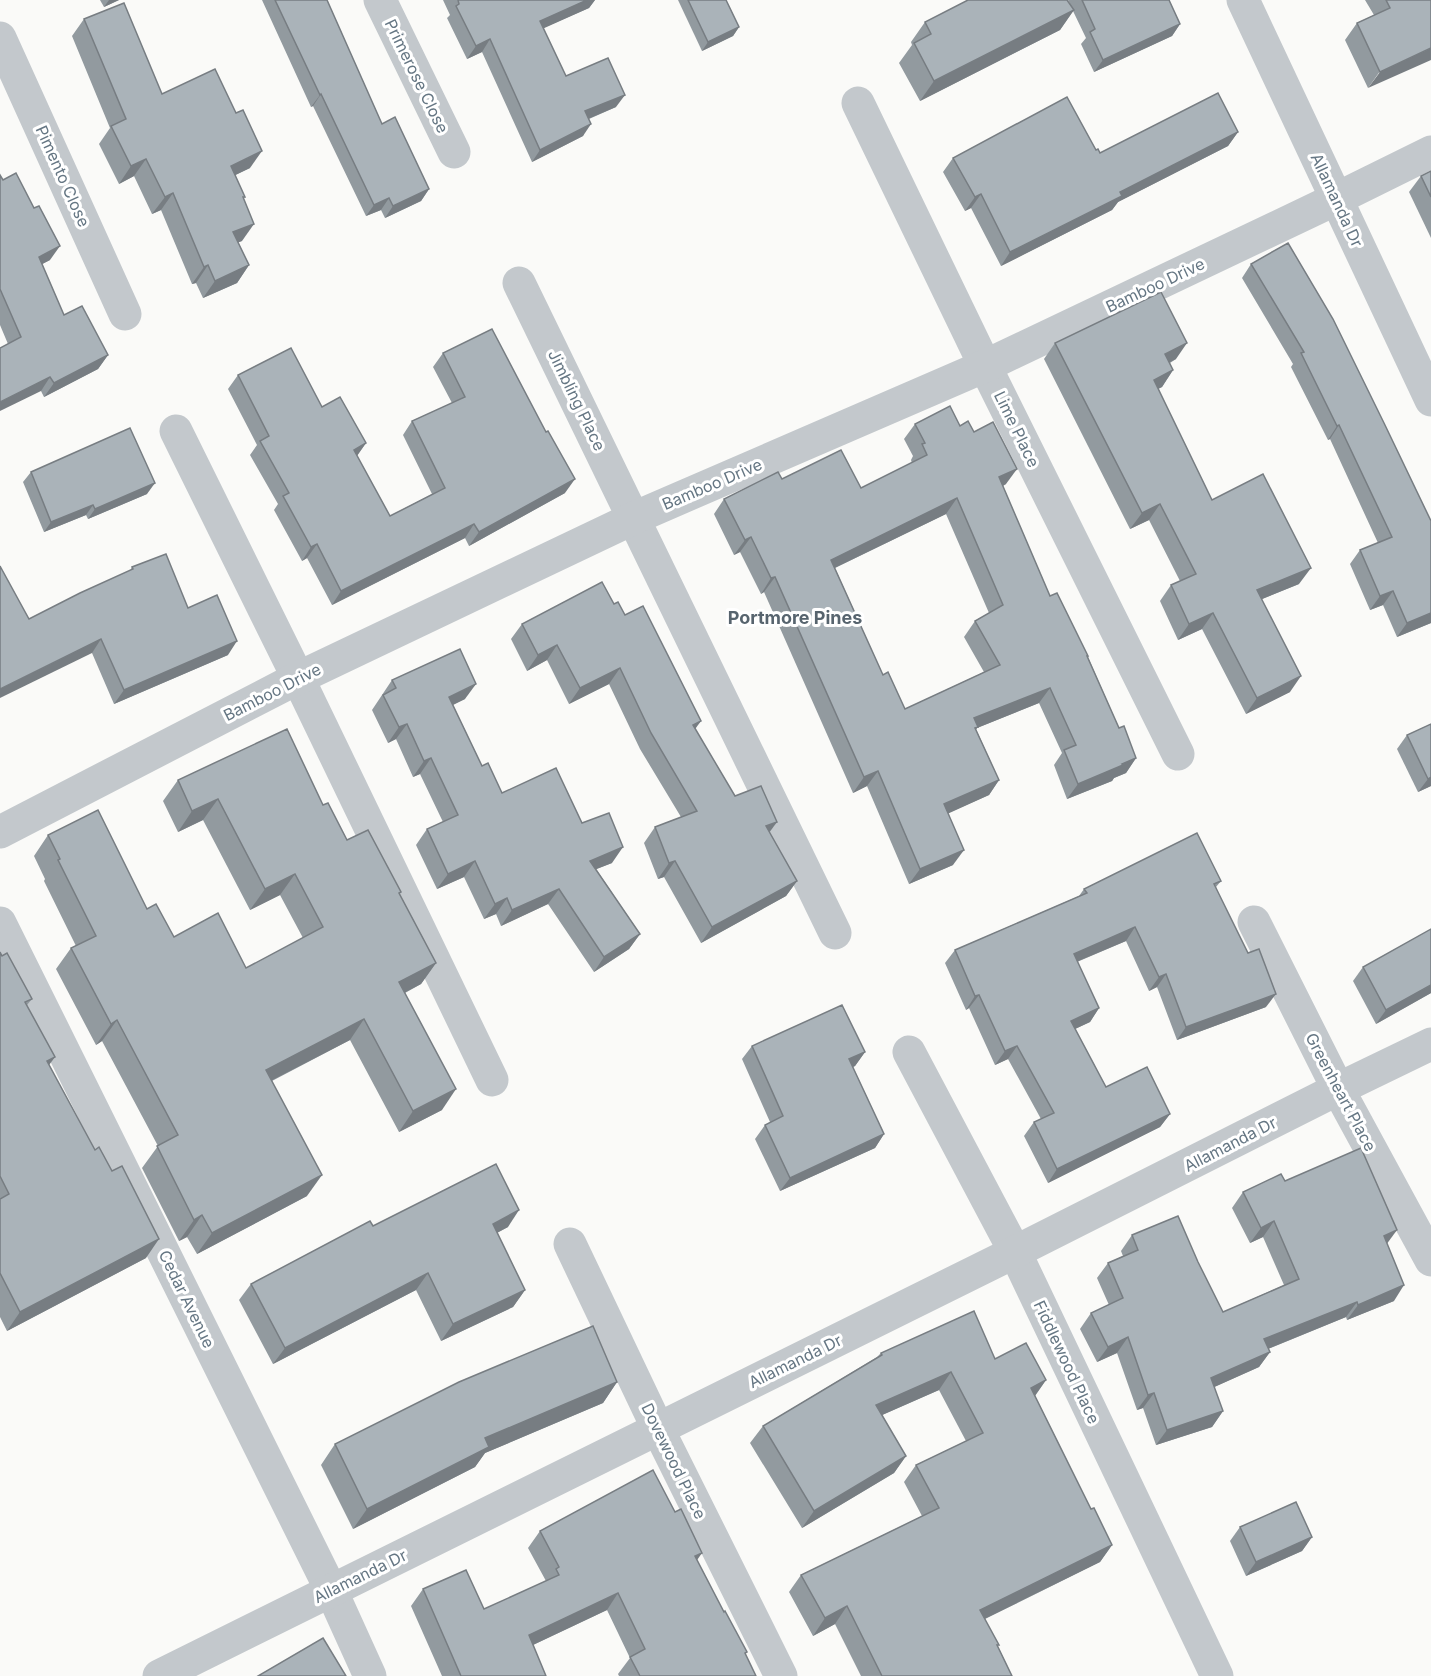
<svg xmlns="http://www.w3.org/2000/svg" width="1431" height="1676" viewBox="0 0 1431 1676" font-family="Inter,sans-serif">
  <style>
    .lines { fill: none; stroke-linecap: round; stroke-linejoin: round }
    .street { stroke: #c3c8cc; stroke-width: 33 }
    .wall { fill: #929a9f; fill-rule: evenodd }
    .shaded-wall { fill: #777d82 }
    .building { fill: #aab3b9; stroke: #777d82; stroke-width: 1.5; fill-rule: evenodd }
    .labels { text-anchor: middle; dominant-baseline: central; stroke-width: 6; stroke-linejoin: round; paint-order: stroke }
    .street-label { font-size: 16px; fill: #657683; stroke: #fff }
    .neighbourhood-label { font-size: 18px; font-weight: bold; fill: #57646e; stroke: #fff }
  </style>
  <rect width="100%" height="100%" fill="#fafaf8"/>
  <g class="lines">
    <!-- street -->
    <g class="street">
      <polyline points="380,0 454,152"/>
      <polyline points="1243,0 1431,400"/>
      <polyline points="0,38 125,314"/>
      <polyline points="858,103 985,366 1178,754"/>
      <polyline points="519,283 835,933"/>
      <polyline points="176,431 298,678 492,1080"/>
      <polyline points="0,832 298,678 634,518 985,366 1336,199 1431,152"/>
      <polyline points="1254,922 1338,1089 1431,1260"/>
      <polyline points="0,923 331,1590 370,1676"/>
      <polyline points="909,1052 1015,1252 1217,1676"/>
      <polyline points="570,1244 658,1429 781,1676"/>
      <polyline points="159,1676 1015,1252 1338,1089 1431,1044"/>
    </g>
  </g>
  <!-- wall -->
  <g class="wall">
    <polygon points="100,0 119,0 104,7"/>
    <polygon points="262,0 327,0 382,124 429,189 421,201 385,218 381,210 366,216 313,106 311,107"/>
    <polygon points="443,0 595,0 589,8 543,28 566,76 616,107 589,119 583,136 532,162 482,52 467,59 447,18 450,15"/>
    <polygon points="678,0 726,0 739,27 733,36 702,51"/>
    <polygon points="1068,0 1169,0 1180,24 1172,36 1094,72 1081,44 1086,38 1073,11 1060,30 920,101 899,63 912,45 911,42 925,22 1070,4"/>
    <polygon points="1365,0 1431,0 1368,88 1345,40 1357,23 1374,15"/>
    <polygon points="84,19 162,94 250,168 235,175 245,197 244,198 242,241 238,242 249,265 237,283 203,298 196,283 192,284 161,210 152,214 134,176 119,184 99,144 110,128 72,36"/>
    <polygon points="1238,132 1228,146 1118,202 1112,210 1001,266 971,208 965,211 943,172 953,158 1096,150 1100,153"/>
    <polygon points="1431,171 1431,238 1409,192 1421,176"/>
    <polygon points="0,175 50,260 42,264 64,315 108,355 98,369 44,397 41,391 8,344 0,325"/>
    <polygon points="1288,243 1431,623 1397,637 1383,605 1370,610 1350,564 1360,550 1378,543 1330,439 1328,440 1291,367 1293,364 1242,278 1251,264"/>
    <polygon points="1055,343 1176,359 1170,363 1173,370 1162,387 1158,389 1212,500 1299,584 1262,599 1290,692 1246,714 1202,629 1178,640 1160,601 1171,585 1180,581 1149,520 1130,529 1044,359"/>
    <polygon points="443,353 565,493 469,546 465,538 332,605 307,558 302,561 274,510 278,504 250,455 257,445 228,389 238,375 322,407 366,443 357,456 390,516 432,494 403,435 412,421 452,403 433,367"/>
    <path d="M 915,424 L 960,426 L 974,432 L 1006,484 L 1003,486 L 1050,596 L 1088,657 L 1119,728 L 1136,758 L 1126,773 L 1114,778 L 1112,781 L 1067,799 L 1054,765 L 1062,753 L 1039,703 L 977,728 L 976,729 L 999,780 L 989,795 L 948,813 L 953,865 L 909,884 L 867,786 L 853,793 L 764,592 L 761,594 L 740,552 L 734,555 L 714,514 L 724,499 L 782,479 L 861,488 L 912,463 L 911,460 L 913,456 L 904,439 ZM 946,514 L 989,613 L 975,621 L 964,637 L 984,672 L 905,709 L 883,675 L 835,568 Z"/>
    <polygon points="31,472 147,494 88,519 86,515 44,532 23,482"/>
    <polygon points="132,567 188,608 228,655 114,704 92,653 29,619 130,571"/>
    <polygon points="614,604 625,615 695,729 735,796 769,832 797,881 786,896 701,943 664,877 658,879 644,843 655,827 681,817 640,749 609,684 569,704 547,660 527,671 511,639 522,624"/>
    <polygon points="392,680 465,699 453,705 482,766 502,793 582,823 612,863 596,869 640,934 629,949 594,972 548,904 501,926 496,914 484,919 464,877 437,889 416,845 427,829 443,822 420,774 413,777 396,739 388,743 372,710"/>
    <polygon points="1431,724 1431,786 1418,792 1397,749 1407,735"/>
    <polygon points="178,780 323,805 347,840 400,895 436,963 421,984 405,993 442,1110 399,1132 350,1040 272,1081 307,1196 197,1254 187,1237 179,1241 142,1168 158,1146 102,1041 96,1045 56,969 71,948 76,946 44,881 45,879 34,856 48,835 147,909 174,937 246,968 303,938 280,895 250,910 203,820 178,832 163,801"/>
    <polygon points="1221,881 1216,887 1266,1007 1177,1040 1157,987 1149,991 1126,941 1077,962 1099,1008 1090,1022 1075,1029 1106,1087 1170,1114 1160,1127 1048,1183 1024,1136 1034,1122 1041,1119 1008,1059 995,1065 969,1008 966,1010 945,963 955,950 1079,896 1084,889"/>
    <polygon points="0,952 32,999 27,1005 49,1065 146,1258 7,1331 0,1317"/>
    <polygon points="1363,967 1431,993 1376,1024 1353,981"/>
    <polygon points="752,1046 865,1052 855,1066 853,1067 884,1134 875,1148 780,1191 755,1139 765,1125 770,1122 742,1059"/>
    <polygon points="1285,1181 1387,1244 1394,1301 1347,1320 1346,1317 1268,1349 1270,1352 1259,1367 1214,1387 1223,1411 1212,1427 1156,1445 1143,1408 1137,1410 1117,1353 1097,1362 1080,1329 1091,1313 1109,1305 1097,1278 1108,1263 1123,1256 1121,1251 1132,1235 1198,1262 1223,1312 1284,1285 1263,1237 1250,1243 1232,1208 1243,1192"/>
    <polygon points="373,1226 508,1227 497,1233 525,1290 513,1307 441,1341 416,1290 273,1364 239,1300 251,1284"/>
    <polygon points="881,1353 995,1359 1046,1380 1035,1396 1091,1509 1112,1545 1100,1562 985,1619 1012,1676 861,1676 835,1624 813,1636 789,1592 801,1575 922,1516 904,1482 916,1465 966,1441 939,1390 882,1415 906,1456 894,1473 802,1528 750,1443 763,1426 877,1357"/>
    <polygon points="617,1382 603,1403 485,1453 475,1467 353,1529 321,1465 335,1444"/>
    <polygon points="1240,1527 1312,1537 1302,1551 1246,1576 1230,1541"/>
    <polygon points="540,1531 697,1560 756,1676 619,1676 618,1674 630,1658 607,1610 533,1645 546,1676 442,1676 411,1606 423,1589 484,1609 546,1581 528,1548"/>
  </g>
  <!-- shaded-wall -->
  <g class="shaded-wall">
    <polygon points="109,0 119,0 104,7"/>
    <polygon points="587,0 595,0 589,8 531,34 540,21"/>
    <polygon points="1074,10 1060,30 920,101 934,81"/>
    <polygon points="1180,24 1172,36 1094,72 1103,60"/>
    <polygon points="739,27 733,36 702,51 708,42"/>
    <polygon points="490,39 482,52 467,59 476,46"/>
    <polygon points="1431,48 1431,60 1368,88 1380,72"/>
    <polygon points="321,94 313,106 311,107 320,95"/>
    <polygon points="625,95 616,107 576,124 585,111"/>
    <polygon points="591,124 583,136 532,162 540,150"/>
    <polygon points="1238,132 1228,146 1118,202 1112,210 1001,266 1010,252 1120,192"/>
    <polygon points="262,151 250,168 219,183 231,166"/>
    <polygon points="146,159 134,176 119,184 131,166"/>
    <polygon points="429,189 421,201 385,218 393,206"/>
    <polygon points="173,193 161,210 152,214 165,197"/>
    <polygon points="981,194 971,208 965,211 975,197"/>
    <polygon points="389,198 381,210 366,216 374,205"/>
    <polygon points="254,224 242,241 221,249 233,232"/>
    <polygon points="60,246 50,260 29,271 39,257"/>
    <polygon points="208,265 196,283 192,284 204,267"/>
    <polygon points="249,265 237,283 203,298 215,281"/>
    <polygon points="1187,343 1176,359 1154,370 1165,354"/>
    <polygon points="108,355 98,369 44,397 54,383"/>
    <polygon points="1173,370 1162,387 1143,396 1154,380"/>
    <polygon points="50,377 41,391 0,411 0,402"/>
    <polygon points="1339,425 1330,439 1328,440 1337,426"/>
    <polygon points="366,443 356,457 354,450"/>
    <polygon points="1017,469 1006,484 988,493 999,477"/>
    <polygon points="575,479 565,493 469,546 479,532"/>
    <polygon points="155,483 147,494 88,519 95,509"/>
    <polygon points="957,498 946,514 820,575 831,560"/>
    <polygon points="1160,504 1149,520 1130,529 1142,513"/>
    <polygon points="93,505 86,515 44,532 51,522"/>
    <polygon points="474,524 465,538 332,605 341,591"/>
    <polygon points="751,537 740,552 734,555 745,540"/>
    <polygon points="317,544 307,558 302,561 311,547"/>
    <polygon points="1311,568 1299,584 1245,606 1257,590"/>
    <polygon points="775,577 764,592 761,594 771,578"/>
    <polygon points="1393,591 1383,605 1370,610 1380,596"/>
    <polygon points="1213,613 1202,629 1178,640 1189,624"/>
    <polygon points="1431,613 1431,623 1397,637 1407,623"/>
    <polygon points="101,639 92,653 0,698 0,689"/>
    <polygon points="237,641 228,655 114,704 124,690"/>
    <polygon points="557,645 547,660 527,671 538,655"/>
    <polygon points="620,668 609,684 569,704 580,688"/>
    <polygon points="1301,676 1290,692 1246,714 1257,698"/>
    <polygon points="476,684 465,699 438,712 449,697"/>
    <polygon points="1050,688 1039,703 977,728 967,742 974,718"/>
    <polygon points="701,721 690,736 693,725"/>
    <polygon points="407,724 396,739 388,743 399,727"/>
    <polygon points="431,758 420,774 413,777 424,761"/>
    <polygon points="1136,758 1126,773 1114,778 1112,781 1067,799 1078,784"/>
    <polygon points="878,771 867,786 853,793 864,777"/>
    <polygon points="1431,777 1431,786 1418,792 1428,779"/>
    <polygon points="999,780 989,795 934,820 944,804"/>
    <polygon points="218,799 203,820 178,832 192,811"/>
    <polygon points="777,822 766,837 766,826"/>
    <polygon points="623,847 612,863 579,876 590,861"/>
    <polygon points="964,850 953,865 909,884 920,869"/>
    <polygon points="475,861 464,877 437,889 448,874"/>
    <polygon points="675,861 664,877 658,879 669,863"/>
    <polygon points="295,874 280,895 250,910 265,889"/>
    <polygon points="797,881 786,896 701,943 712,927"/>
    <polygon points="559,889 548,904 501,926 512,910"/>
    <polygon points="507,898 496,914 484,919 495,904"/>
    <polygon points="1135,927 1126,941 1064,967 1074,954"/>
    <polygon points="640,934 629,949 594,972 604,957"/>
    <polygon points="436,963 421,984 385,1003 399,982"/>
    <polygon points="1166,974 1157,987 1149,991 1159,977"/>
    <polygon points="1431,985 1431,993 1376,1024 1386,1010"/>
    <polygon points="1276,994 1266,1007 1177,1040 1186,1027"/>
    <polygon points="979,995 969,1008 966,1010 975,996"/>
    <polygon points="1099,1008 1090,1022 1062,1035 1071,1021"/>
    <polygon points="364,1019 350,1040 251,1091 266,1070"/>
    <polygon points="117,1020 102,1041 96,1045 111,1024"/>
    <polygon points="1017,1046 1008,1059 995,1065 1005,1051"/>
    <polygon points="865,1052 855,1066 839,1073 849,1059"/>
    <polygon points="55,1057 41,1076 47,1061"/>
    <polygon points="456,1089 442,1110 399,1132 413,1111"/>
    <polygon points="1170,1114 1160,1127 1048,1183 1057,1169"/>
    <polygon points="884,1134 875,1148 780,1191 790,1178"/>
    <polygon points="322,1175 307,1196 197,1254 212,1233"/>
    <polygon points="519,1210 508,1227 481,1241 493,1224"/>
    <polygon points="202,1215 187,1237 179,1241 194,1220"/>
    <polygon points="1274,1221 1263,1237 1250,1243 1261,1228"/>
    <polygon points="1397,1230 1386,1245 1384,1236"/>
    <polygon points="159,1239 146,1258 7,1331 20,1312"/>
    <polygon points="428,1273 416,1290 273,1364 285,1348"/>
    <polygon points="1404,1285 1394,1301 1347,1320 1358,1305"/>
    <polygon points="525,1290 513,1307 441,1341 453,1324"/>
    <polygon points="1357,1302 1346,1317 1253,1355 1264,1339"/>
    <polygon points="1128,1337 1117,1353 1097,1362 1108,1347"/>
    <polygon points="1270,1352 1259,1367 1201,1393 1211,1378"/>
    <polygon points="951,1372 939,1390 864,1423 876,1405"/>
    <polygon points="1046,1380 1034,1397 1031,1388"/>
    <polygon points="617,1382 603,1403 485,1453 475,1467 353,1529 367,1509 485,1438"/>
    <polygon points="1154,1393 1143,1408 1137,1410 1148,1395"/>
    <polygon points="1223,1411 1212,1427 1156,1445 1167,1430"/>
    <polygon points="906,1456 894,1473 802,1528 814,1511"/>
    <polygon points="1312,1537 1302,1551 1246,1576 1256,1562"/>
    <polygon points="1112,1545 1100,1562 968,1627 980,1610"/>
    <polygon points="702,1553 690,1570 695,1556"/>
    <polygon points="618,1593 607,1610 518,1652 529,1635"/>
    <polygon points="847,1606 835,1624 813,1636 825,1618"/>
  </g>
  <!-- building -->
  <g class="building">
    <polygon points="275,0 327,0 382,124 395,117 429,189 393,206 389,198 374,205 321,94 320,95"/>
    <polygon points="458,0 587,0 540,21 566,76 608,58 625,95 585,111 591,124 540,150 490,39 476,46 456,6 459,4"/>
    <polygon points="688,0 726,0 739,27 708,42"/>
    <polygon points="968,0 1067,0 1074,10 934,81 914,43 931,34 925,22"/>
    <polygon points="1082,0 1169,0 1180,24 1103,60 1090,32 1095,29"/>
    <polygon points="1386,0 1431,0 1431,48 1380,72 1357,23 1390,8"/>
    <polygon points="124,3 162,94 215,69 236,113 243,110 262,151 231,166 245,197 243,197 254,224 233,232 249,265 215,281 208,265 204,267 173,193 165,197 146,159 131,166 111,126 126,119 84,19"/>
    <polygon points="1218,93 1238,132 1120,192 1122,196 1010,252 981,194 975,197 953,158 1067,97 1096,150 1098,149 1100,153"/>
    <polygon points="1431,171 1431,197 1421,176"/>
    <polygon points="16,173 34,208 39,206 60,246 39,257 64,315 82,306 108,355 54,383 50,377 0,402 0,348 21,337 0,289 0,175 3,180"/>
    <polygon points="1288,243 1333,319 1384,423 1431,521 1431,613 1407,623 1393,591 1380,596 1360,550 1392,537 1339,425 1337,426 1301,353 1304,352 1251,264"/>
    <polygon points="1161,292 1187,343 1165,354 1173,370 1154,380 1212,500 1263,474 1311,568 1257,590 1301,676 1257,698 1213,613 1189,624 1171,585 1196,574 1160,504 1142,513 1055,343"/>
    <polygon points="492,329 546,432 548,431 575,479 479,532 474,524 341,591 317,544 311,547 283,496 289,493 260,441 269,436 238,375 291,348 322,407 340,397 366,443 354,450 390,516 445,488 412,421 465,397 443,353"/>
    <path d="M 950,406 L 960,426 L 968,421 L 974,432 L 993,422 L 1017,469 L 999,477 L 1050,596 L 1057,593 L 1088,656 L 1087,656 L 1119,728 L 1124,726 L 1136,758 L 1122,764 L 1123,765 L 1078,784 L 1064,750 L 1076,745 L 1050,688 L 974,718 L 978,727 L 975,728 L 999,780 L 944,804 L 964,850 L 920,869 L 878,771 L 864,777 L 775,577 L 771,578 L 751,537 L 745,540 L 724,499 L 778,472 L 782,479 L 841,450 L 861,488 L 927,455 L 922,444 L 925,443 L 915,424 ZM 957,498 L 1003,605 L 975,621 L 1000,665 L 905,709 L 888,672 L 883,675 L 831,560 Z"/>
    <polygon points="130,428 155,483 95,509 93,505 51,522 31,472"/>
    <polygon points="166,554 188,608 217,595 237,641 124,690 101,639 0,689 0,566 29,619 80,593 133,569 132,567"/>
    <polygon points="602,582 614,604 618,602 625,615 643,606 701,721 693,725 735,796 761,786 777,822 766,826 797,881 712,927 675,861 669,863 655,827 697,811 651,733 620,668 580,688 557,645 538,655 522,624"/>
    <polygon points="460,649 476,684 449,697 482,766 488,763 502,793 556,768 582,823 609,813 623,847 590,861 640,934 604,957 559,889 512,910 507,898 495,904 475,861 448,874 427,829 458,815 431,758 424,761 407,724 399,727 383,695 396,688 392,680"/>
    <polygon points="1431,724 1431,777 1428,779 1407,735"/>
    <polygon points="287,729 323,805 328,803 347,840 368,830 401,892 399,893 436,963 399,982 456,1089 413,1111 364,1019 266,1070 322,1175 212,1233 202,1215 194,1220 157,1146 178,1135 117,1020 111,1024 71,948 96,936 58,860 60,859 48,835 98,810 147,909 156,904 174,937 218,913 246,968 323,927 295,874 265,889 218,799 192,811 178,780"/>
    <polygon points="1197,833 1221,881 1214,884 1248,953 1259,949 1276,994 1186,1027 1166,974 1159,977 1135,927 1074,954 1099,1008 1071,1021 1106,1087 1147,1067 1170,1114 1057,1169 1034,1122 1054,1113 1017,1046 1005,1051 979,995 975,996 955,950 1087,893 1084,889"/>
    <polygon points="1431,929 1431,985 1386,1010 1363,967"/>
    <polygon points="0,952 2,956 7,953 32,999 25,1002 55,1057 47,1061 95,1150 99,1147 112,1171 122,1166 159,1239 20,1312 0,1273 0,1199 9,1194 0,1176"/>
    <polygon points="842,1005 865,1052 849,1059 884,1134 790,1178 765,1125 783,1116 752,1046"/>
    <polygon points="1361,1148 1397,1230 1384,1236 1404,1285 1358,1305 1357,1302 1264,1339 1270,1352 1211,1378 1223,1411 1167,1430 1154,1393 1148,1395 1128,1337 1108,1347 1091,1313 1123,1298 1108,1263 1138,1250 1132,1235 1178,1216 1198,1262 1223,1312 1299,1279 1274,1221 1261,1228 1243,1192 1281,1174 1285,1181"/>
    <polygon points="496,1164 519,1210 493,1224 525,1290 453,1324 428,1273 285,1348 251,1284 370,1221 373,1226"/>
    <polygon points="974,1311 995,1359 1026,1343 1046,1380 1031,1388 1091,1509 1094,1508 1112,1545 980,1610 999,1645 997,1645 1012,1676 882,1676 847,1606 825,1618 801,1575 939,1508 916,1465 983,1433 951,1372 876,1405 906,1456 814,1511 763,1426 882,1355 881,1353"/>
    <polygon points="593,1326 617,1382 485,1438 489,1447 367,1509 335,1444 459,1382"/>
    <polygon points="653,1470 675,1512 681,1509 702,1553 695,1556 724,1612 725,1611 747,1652 745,1653 756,1676 640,1676 630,1657 645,1649 618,1593 529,1635 546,1676 461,1676 423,1589 466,1570 484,1609 559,1575 556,1569 559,1567 540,1531"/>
    <polygon points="1296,1502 1312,1537 1256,1562 1240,1527"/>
    <polygon points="323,1638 346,1676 258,1676"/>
  </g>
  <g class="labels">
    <!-- street labels -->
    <g class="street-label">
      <text transform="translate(417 76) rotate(64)">Primerose Close</text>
      <text transform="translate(63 176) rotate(66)">Pimento Close</text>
      <text transform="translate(1337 200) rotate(65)">Allamanda Dr</text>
      <text transform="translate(1155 285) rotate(-25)">Bamboo Drive</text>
      <text transform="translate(577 400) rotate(64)">Jimbling Place</text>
      <text transform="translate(1017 429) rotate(64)">Lime Place</text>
      <text transform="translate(712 484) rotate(-23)">Bamboo Drive</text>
      <text transform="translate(272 692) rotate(-27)">Bamboo Drive</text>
      <text transform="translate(1341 1092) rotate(62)">Greenheart Place</text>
      <text transform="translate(1230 1144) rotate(-27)">Allamanda Dr</text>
      <text transform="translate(187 1299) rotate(64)">Cedar Avenue</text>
      <text transform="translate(795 1361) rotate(-26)">Allamanda Dr</text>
      <text transform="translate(1067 1362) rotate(65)">Fiddlewood Place</text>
      <text transform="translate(674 1461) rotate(64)">Dovewood Place</text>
      <text transform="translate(360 1576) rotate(-26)">Allamanda Dr</text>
    </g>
    <!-- neighbourhood labels -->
    <g class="neighbourhood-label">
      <text x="795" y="617">Portmore Pines</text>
    </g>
  </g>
</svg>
